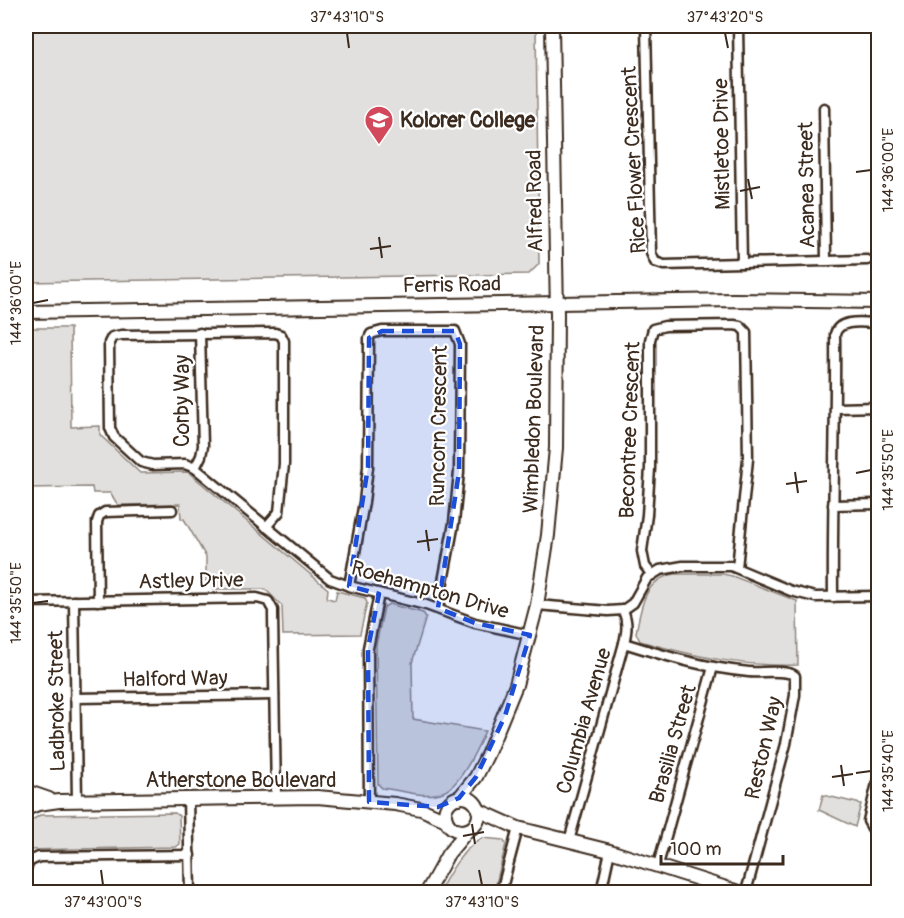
<svg xmlns="http://www.w3.org/2000/svg" width="904" height="918" viewBox="0 0 904 918" font-family="Pangolin,sans-serif">
  <style>
    .green { fill: #e2e0de; stroke: #8e857e; stroke-width: 1.5 }
    .lines { fill: none; stroke-linecap: round; stroke-linejoin: round }
    .street-casing { stroke: #3b2a1e; stroke-width: 13 }
    .secondary-casing { stroke: #3b2a1e; stroke-width: 16 }
    .street { stroke: #fff; stroke-width: 8 }
    .secondary { stroke: #fff; stroke-width: 12 }
    .marked { fill: #1d4ed8; fill-opacity: 0.2; stroke: #1d4ed8; stroke-width: 4.5; stroke-dasharray: 12 8; stroke-linejoin: round }
    .ticks { fill: none; stroke: #3b2a1e; stroke-width: 2 }
    .labels { text-anchor: middle; dominant-baseline: central; stroke-width: 4.5; stroke-linejoin: round; paint-order: stroke }
    .poi-label { font-size: 21px; font-weight: bold; fill: #3b2a1e; stroke: #fff; text-anchor: start }
    .street-label { font-size: 21px; fill: #3b2a1e; stroke: #fff }
    .neatline { fill: none; stroke: #3b2a1e; stroke-width: 2 }
    .ticks-label { font-size: 15px; text-anchor: middle; fill: #3b2a1e }
  </style>
  <rect width="100%" height="100%" fill="#fff"/>
  <filter id="ink" filterUnits="userSpaceOnUse"><feTurbulence type="fractalNoise" baseFrequency=".0167" numOctaves="2"/><feDisplacementMap in="SourceGraphic" scale="12" xChannelSelector="R" yChannelSelector="G"/><feConvolveMatrix kernelMatrix="1 2 1 2 8 2 1 2 1" color-interpolation-filters="sRGB"/></filter>
  <g filter="url(#ink)">
    <!-- green -->
    <g class="green">
      <polygon points="26,26 536,26 539,264 529,274 26,282"/>
      <polygon points="26,328 70,328 71,427 100,426 100,435 140,473 188,472 328,589 327,598 335,600 337,591 365,598 367,603 360,634 283,635 282,606 265,589 213,589 212,583 206,583 206,557 184,519 181,519 180,504 118,505 110,493 93,493 92,487 26,488"/>
      <path d="M 675,574 L 723,574 L 732,576 L 797,601 L 798,665 C 743,667 693,656 640,641 L 636,633 C 641,607 644,579 675,574 Z"/>
      <path d="M 389,604 L 423,613 L 426,617 L 412,663 L 413,719 L 485,731 C 478,747 460,786 443,792 C 425,799 400,790 382,788 L 378,784 L 376,645 L 384,607 Z"/>
      <polygon points="823,795 861,804 855,827 819,810"/>
      <polygon points="175,813 179,816 180,844 176,847 26,850 26,824 40,815"/>
      <path d="M 482,838 L 503,840 L 506,844 L 494,892 L 439,892 C 450,872 462,849 482,838 Z"/>
    </g>
    <g class="lines">
      <!-- street casing -->
      <g class="street-casing">
        <g id="street">
          <polyline points="646,26 651,253 655,262 664,265 867,260"/>
          <polyline points="738,26 742,263"/>
          <polyline points="824,108 826,261"/>
          <polyline points="836,408 878,407"/>
          <polyline points="195,468 201,456 203,446 200,333"/>
          <polyline points="833,505 878,504"/>
          <polyline points="266,527 279,512 284,464 284,341 281,335 275,333 121,335 112,337 109,343 110,428 114,437 141,462 153,465 185,464 195,468 330,579 349,586 426,605 475,623 530,635"/>
          <polyline points="652,575 645,566 642,551 647,515 650,468 650,340 653,329 665,326 734,325 740,326 746,332 748,459 737,568"/>
          <polyline points="349,586 364,502 368,467 369,338 371,334 382,331 455,331 460,344 459,472 454,523 438,608"/>
          <path d="M 833,597 C 832,509 836,422 835,334 C 839,318 865,323 878,323"/>
          <polyline points="74,601 77,800"/>
          <polyline points="98,601 97,522 99,516 105,512 172,510"/>
          <polyline points="26,602 257,598 268,601 273,610 273,616 276,797"/>
          <polyline points="537,605 608,611 623,610 633,603 647,578 660,570 683,566 731,566 791,591 815,597 878,596"/>
          <path d="M 624,643 C 665,656 706,668 749,672 C 761,673 787,669 795,676 L 795,695 L 786,744 L 746,892"/>
          <polyline points="75,698 274,695"/>
          <polyline points="878,779 868,821 872,828 878,831"/>
          <polyline points="188,798 190,892"/>
          <polyline points="369,802 368,648 379,594"/>
          <path d="M 569,841 L 624,643 C 627,631 628,622 623,610"/>
          <polyline points="658,865 713,667"/>
          <polyline points="26,868 30,861 39,857 190,855"/>
          <polyline points="501,892 518,828"/>
          <polyline points="601,892 610,851"/>
        </g>
      </g>
      <!-- secondary casing -->
      <g class="secondary-casing">
        <g id="secondary">
          <polyline points="26,312 734,300 878,302"/>
          <polyline points="26,791 49,799"/>
          <circle cx="462" cy="814" r="17"/>
          <polyline points="459,798 476,777 488,753 516,685 537,605 548,535 556,448 557,315 552,26"/>
          <polyline points="26,809 38,804 59,801 317,797 395,804 421,809 446,820"/>
          <polyline points="478,810 518,828 610,851 739,892"/>
          <polyline points="427,892 448,854 468,830"/>
        </g>
      </g>
      <!-- street -->
      <use href="#street" class="street"/>
      <!-- secondary -->
      <use href="#secondary" class="secondary"/>
    </g>
  </g>
  <!-- marked area -->
  <path class="marked" d="M 382,331 L 455,331 L 460,344 L 459,472 L 438,608 L 475,623 L 530,635 L 505,716 L 476,777 L 459,798 L 438,807 L 369,802 L 368,648 L 379,594 L 349,586 L 368,467 L 369,338 Z"/>
  <!-- ticks -->
  <path class="ticks" d="M 347,33 L 349,48M 725,33 L 728,48M 856,172 L 871,170M 748,179 L 752,199M 740,191 L 760,187M 379,237 L 382,258M 370,249 L 391,246M 33,303 L 48,300M 795,472 L 798,493M 856,473 L 871,470M 786,484 L 807,481M 426,530 L 429,551M 417,542 L 438,539M 33,603 L 48,601M 841,765 L 844,786M 856,773 L 871,771M 832,777 L 853,774M 472,824 L 475,844M 463,836 L 484,832M 101,870 L 103,885M 479,870 L 482,885"/>
  <!-- icons -->
  <defs>
    <g id="school-pin" transform="scale(1.5)"><path d="M0 17L-7.5 6A9.5 9.5 0 1 1 7.5 6Z" fill="#d1495b" stroke="#fff"/><path d="M0-5L7-2L0 1L-7-2ZM-4 1L0 2.5L4 1V4Q0 6-4 4Z" fill="#fff"/></g>
  </defs>
  <g fill-rule="evenodd">
    <use href="#school-pin" x="379" y="120"/>
  </g>
  <g class="labels">
    <!-- poi labels -->
    <g class="poi-label">
      <text x="400" y="120">Kolorer College</text>
    </g>
    <!-- street labels -->
    <g class="street-label">
      <text transform="translate(722 144) rotate(-91)">Mistletoe Drive</text>
      <text transform="translate(634 160) rotate(-93)">Rice Flower Crescent</text>
      <text transform="translate(807 185) rotate(-91)">Acanea Street</text>
      <text transform="translate(535 201) rotate(-91)">Alfred Road</text>
      <text transform="translate(452 285) rotate(-1)">Ferris Road</text>
      <text transform="translate(182 401) rotate(-90)">Corby Way</text>
      <text transform="translate(534 419) rotate(-88)">Wimbledon Boulevard</text>
      <text transform="translate(439 426) rotate(-89)">Runcorn Crescent</text>
      <text transform="translate(630 430) rotate(-88)">Becontree Crescent</text>
      <text transform="translate(191 581) rotate(-1)">Astley Drive</text>
      <text transform="translate(430 590) rotate(16)">Roehampton Drive</text>
      <text transform="translate(175 679) rotate(-1)">Halford Way</text>
      <text transform="translate(57 701) rotate(-91)">Ladbroke Street</text>
      <text transform="translate(584 721) rotate(-74)">Columbia Avenue</text>
      <text transform="translate(673 744) rotate(-74)">Brasilia Street</text>
      <text transform="translate(764 748) rotate(-77)">Reston Way</text>
      <text x="241" y="780">Atherstone Boulevard</text>
    </g>
  </g>
  <!-- margin -->
  <rect width="904" height="918" fill="none" stroke="#fff" stroke-width="66"/>
  <!-- scale -->
  <path d="M661 855v9h122v-9" fill="none" stroke="#3b2a1e" stroke-width="3"/>
  <text x="670" y="855" font-size="18" fill="#3b2a1e" stroke="#ffffff" stroke-width="4.5" paint-order="stroke">100 m</text>
  <rect x="33" y="33" width="838" height="852" class="neatline"/>
  <g class="ticks-label">
    <text x="347" y="22">37°43'10"S</text>
    <text x="725" y="22">37°43'20"S</text>
    <text transform="translate(888 170) rotate(-90)" y="5">144°36'00"E</text>
    <text transform="translate(16 303) rotate(-90)" y="5">144°36'00"E</text>
    <text transform="translate(888 470) rotate(-90)" y="5">144°35'50"E</text>
    <text transform="translate(16 603) rotate(-90)" y="5">144°35'50"E</text>
    <text transform="translate(888 771) rotate(-90)" y="5">144°35'40"E</text>
    <text x="103" y="907">37°43'00"S</text>
    <text x="482" y="907">37°43'10"S</text>
  </g>
</svg>
